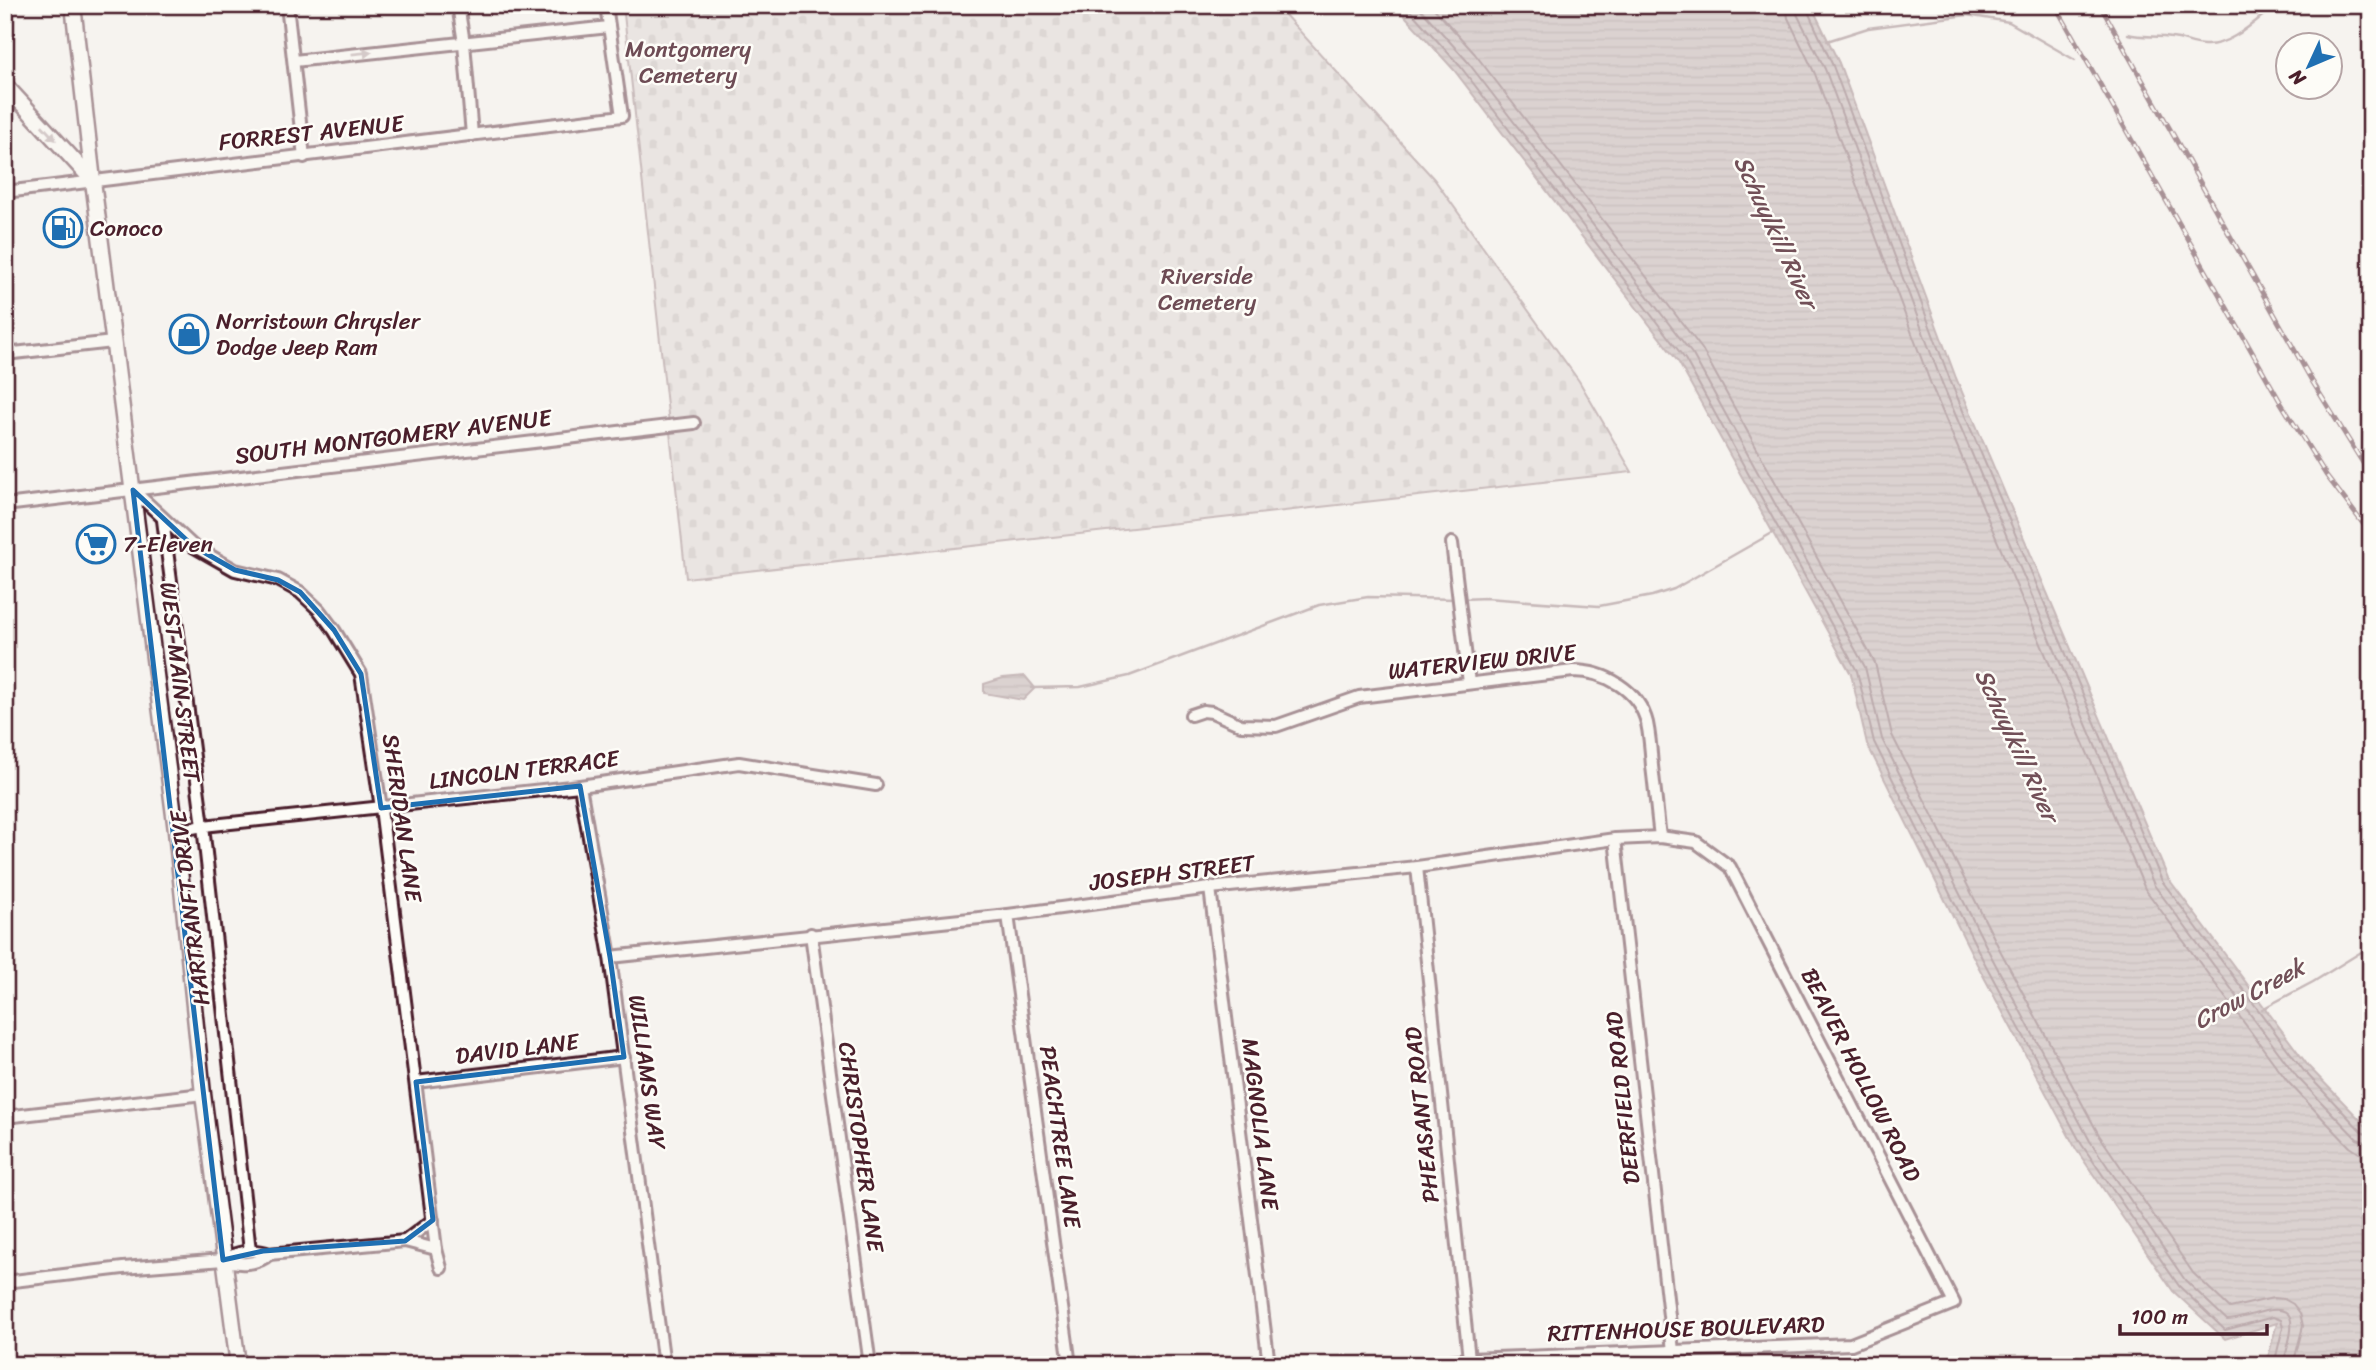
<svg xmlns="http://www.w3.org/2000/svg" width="2376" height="1370" font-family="Sriracha,sans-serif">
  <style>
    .cemetery { fill: url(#cemetery-stones); stroke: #937a7e; stroke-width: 2 }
    .water { fill: url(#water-rules); stroke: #8e7378; stroke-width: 2 }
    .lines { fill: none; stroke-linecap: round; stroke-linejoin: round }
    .shore { stroke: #77575f; stroke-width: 2 }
    .stream { stroke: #8e7378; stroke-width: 2.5 }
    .minor-casing { stroke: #4a1f2b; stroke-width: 16 }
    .major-casing { stroke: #4a1f2b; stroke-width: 19 }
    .minor { stroke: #fdfcf7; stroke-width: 10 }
    .major { stroke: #fdfcf7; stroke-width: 14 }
    .rail-casing { stroke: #4a1f2b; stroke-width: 5 }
    .rail { stroke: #fdfcf7; stroke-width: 2.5; stroke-dasharray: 8; stroke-linecap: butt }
    .oneway { fill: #ac999b }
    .marked { fill: none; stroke: #1f6fb2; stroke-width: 5; stroke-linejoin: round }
    .labels { text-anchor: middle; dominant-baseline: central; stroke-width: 5; stroke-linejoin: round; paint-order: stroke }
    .park-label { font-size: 23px; fill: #6e4c55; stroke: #fdfcf7 }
    .street-label { font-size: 23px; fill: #4a1f2b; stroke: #fdfcf7 }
    .poi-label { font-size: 23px; fill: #4a1f2b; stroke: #fdfcf7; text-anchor: start }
    .water-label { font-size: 24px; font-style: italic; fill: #725058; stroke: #fdfcf7 }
  </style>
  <defs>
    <pattern id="cemetery-stones" width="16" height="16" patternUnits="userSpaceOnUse" patternTransform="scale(1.75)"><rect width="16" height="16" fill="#dcd4d2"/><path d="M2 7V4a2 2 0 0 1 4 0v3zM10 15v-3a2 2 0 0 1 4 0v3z" fill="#beb6b4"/></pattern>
    <pattern id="water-rules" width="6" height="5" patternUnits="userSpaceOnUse" patternTransform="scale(1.75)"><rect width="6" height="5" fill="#bbabac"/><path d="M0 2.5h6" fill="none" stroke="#9a8b8c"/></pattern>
  </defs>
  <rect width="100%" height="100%" fill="#f6f3ef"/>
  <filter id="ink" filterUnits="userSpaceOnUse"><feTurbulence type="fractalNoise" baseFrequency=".0143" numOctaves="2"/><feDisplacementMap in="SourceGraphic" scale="14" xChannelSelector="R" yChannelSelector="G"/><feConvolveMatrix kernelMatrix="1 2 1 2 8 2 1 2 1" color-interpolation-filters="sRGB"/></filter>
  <g filter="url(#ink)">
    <path class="cemetery" d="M623,5H1276L1434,179L1579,381L1632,472L686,578Z"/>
    <g class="water">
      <path d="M1395,5H1811L1839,63L1956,378L2168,878L2309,1067L2371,1131V1365H2266L2277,1323L2225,1339L2173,1291L2076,1149L1977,964L1867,744L1851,674L1679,363L1454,70Z"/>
      <path d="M1025,676L1035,688L1023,700L984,693V684L1003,678Z"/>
    </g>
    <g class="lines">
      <g class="shore">
        <path d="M1405,5L1460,66L1685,359L1857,671L1874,742L1983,960L2082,1145L2179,1286L2225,1330L2273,1317L2281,1320L2283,1327L2274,1365"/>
        <path d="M1417,5L1467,61L1693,355L1865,667L1882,739L1991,956L2090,1141L2185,1280L2227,1320C2236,1320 2245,1316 2254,1314C2306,1297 2291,1332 2283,1365"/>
        <path d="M1431,5L1475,54L1702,349L1875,663L1892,735L2001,952L2099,1135L2193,1273L2230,1308L2273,1298L2284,1299L2293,1304L2300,1313L2303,1326L2293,1365"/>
        <path d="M1786,5L1788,18L1815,74L1932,387L2145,889L2288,1082L2350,1147L2359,1153L2371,1154"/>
        <path d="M1796,5L1797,14L1825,69L1942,383L2154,885L2297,1077L2357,1139L2371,1144"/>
        <path d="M1805,5L1833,66L1950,380L2162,881L2304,1071L2363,1133L2371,1135"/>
      </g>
      <g class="stream">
        <path d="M2128,34C2143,38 2157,35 2172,38C2183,39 2192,44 2204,45C2230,47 2256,20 2276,5"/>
        <path d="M1827,41L1868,28L1967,15L2009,22L2075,60"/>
        <path d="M1462,599L1486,598L1599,606L1652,596L1674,589L1774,532"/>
        <path d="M1032,688L1080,687L1129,676L1319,605L1368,597L1456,599"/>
        <path d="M2262,1009L2313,982L2371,946"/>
      </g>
      <defs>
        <g id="minor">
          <path d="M287,5L304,157"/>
          <path d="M458,5L464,43L472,135"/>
          <path d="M294,61L609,27"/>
          <path d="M5,192C211,166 416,143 622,116L606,5"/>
          <path d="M5,354L113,342"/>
          <path d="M133,490L193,546L235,570L278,580L300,592L319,610L334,630L361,674L381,808L436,1249L441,1268"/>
          <path d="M5,505L694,423"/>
          <path d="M163,520L203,826L250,1251"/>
          <path d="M1452,543L1469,683"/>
          <path d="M1191,715L1203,711L1212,712L1241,725L1276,726L1359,697L1573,671C1605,671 1639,690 1647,723C1650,737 1651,752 1652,766C1655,790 1657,813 1660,837"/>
          <path d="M580,786L610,957L664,1365"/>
          <path d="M176,831L203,826L580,786L739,763L876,785"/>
          <path d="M1615,839L1673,1351"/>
          <path d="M1417,867L1469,1359"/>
          <path d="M1210,888L1269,1365"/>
          <path d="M1008,915L1070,1365"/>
          <path d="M811,934L870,1365"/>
          <path d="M610,957L1008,915L1210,888L1417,867L1615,839L1660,837L1696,842L1730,867L1954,1303L1851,1344L1469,1359L1412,1365"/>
          <path d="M416,1082L624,1057"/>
          <path d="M5,1117L203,1094"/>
          <path d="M405,1241L433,1220"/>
          <path d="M223,1260C236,1252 255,1248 269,1254L405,1241L436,1249"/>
          <path d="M5,1282L123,1268L223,1260C238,1265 258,1265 269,1254"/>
        </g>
        <g id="major">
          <path d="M73,5L93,181L176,831L203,1094L238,1365"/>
          <path d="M5,85L93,181"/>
        </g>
      </defs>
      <use href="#minor" class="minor-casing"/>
      <use href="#major" class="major-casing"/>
      <use href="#minor" class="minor"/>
      <use href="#major" class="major"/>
      <defs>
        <g id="rail">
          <path d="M2055,5L2281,403L2326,475L2371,534"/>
          <path d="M2100,5L2312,381L2371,476"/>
        </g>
      </defs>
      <use href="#rail" class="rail-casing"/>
      <use href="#rail" class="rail"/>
    </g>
    <defs><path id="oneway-solid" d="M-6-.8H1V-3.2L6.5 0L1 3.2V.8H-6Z" transform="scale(1.75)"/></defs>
    <g class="oneway">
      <use href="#oneway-solid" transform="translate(362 53) rotate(-6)"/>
      <use href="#oneway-solid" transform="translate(49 133) rotate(47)"/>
    </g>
  </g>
  <path d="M0 0H2376V1370H0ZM133,490L193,546L235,570L278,580L300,592L334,630L361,674L381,808L580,786L610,957L624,1057L416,1082L433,1220L405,1241L263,1251L223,1260Z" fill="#f6f3ef" fill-opacity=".55" fill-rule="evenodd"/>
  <path class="marked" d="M133,490L193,546L235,570L278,580L300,592L334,630L361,674L381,808L580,786L610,957L624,1057L416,1082L433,1220L405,1241L263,1251L223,1260Z"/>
  <defs>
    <symbol id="fuel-ring" viewBox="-11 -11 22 22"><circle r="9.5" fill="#fdfcf7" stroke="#1f6fb2" stroke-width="1.5"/><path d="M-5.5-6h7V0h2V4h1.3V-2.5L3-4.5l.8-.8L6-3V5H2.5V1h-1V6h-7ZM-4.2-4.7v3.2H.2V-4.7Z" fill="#1f6fb2"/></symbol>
    <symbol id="shop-ring" viewBox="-11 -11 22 22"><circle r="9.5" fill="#fdfcf7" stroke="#1f6fb2" stroke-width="1.5"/><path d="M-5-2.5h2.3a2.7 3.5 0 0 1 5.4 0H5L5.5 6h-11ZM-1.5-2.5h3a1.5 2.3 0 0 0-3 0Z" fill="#1f6fb2"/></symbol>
    <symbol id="supermarket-ring" viewBox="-11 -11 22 22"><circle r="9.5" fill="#fdfcf7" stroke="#1f6fb2" stroke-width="1.5"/><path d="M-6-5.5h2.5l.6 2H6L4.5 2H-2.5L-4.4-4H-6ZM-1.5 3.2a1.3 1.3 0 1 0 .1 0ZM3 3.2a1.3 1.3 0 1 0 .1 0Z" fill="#1f6fb2"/></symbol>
  </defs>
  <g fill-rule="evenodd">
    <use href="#fuel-ring" x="41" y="206" width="44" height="44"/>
    <use href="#shop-ring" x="167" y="312" width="44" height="44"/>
    <use href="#supermarket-ring" x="74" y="522" width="44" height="44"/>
  </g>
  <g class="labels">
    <g class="park-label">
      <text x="688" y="49">Montgomery<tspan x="688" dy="26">Cemetery</tspan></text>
      <text x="1207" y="276">Riverside<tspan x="1207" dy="26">Cemetery</tspan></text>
    </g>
    <g class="street-label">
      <text transform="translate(311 133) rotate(-6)">FORREST AVENUE</text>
      <text transform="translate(393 437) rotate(-7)">SOUTH MONTGOMERY AVENUE</text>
      <text transform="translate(1482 662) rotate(-6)">WATERVIEW DRIVE</text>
      <text transform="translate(180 682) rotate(83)">WEST MAIN STREET</text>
      <text transform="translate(524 770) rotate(-7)">LINCOLN TERRACE</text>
      <text transform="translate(402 818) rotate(82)">SHERIDAN LANE</text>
      <text transform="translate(1172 873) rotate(-7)">JOSEPH STREET</text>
      <text transform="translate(190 908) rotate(-97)">HARTRANFT DRIVE</text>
      <text transform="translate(517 1049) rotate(-7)">DAVID LANE</text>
      <text transform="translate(647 1072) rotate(82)">WILLIAMS WAY</text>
      <text transform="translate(1861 1075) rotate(63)">BEAVER HOLLOW ROAD</text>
      <text transform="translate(1623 1098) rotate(-96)">DEERFIELD ROAD</text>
      <text transform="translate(1422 1115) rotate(-96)">PHEASANT ROAD</text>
      <text transform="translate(1260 1124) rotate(83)">MAGNOLIA LANE</text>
      <text transform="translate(1060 1137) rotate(82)">PEACHTREE LANE</text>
      <text transform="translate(861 1147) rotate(82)">CHRISTOPHER LANE</text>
      <text transform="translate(1686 1329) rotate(-2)">RITTENHOUSE BOULEVARD</text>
    </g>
    <g class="poi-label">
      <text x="90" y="228">Conoco</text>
      <text x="216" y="321">Norristown Chrysler<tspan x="216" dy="26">Dodge Jeep Ram</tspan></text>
      <text x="123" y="544">7-Eleven</text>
    </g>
    <g class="water-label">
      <text transform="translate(1776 232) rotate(65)">Schuylkill River</text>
      <text transform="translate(2017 745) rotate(65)">Schuylkill River</text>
      <text transform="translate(2249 994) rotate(-28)">Crow Creek</text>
    </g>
  </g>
  <rect width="2376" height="1370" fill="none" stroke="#fdfcf7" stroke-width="28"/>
  <rect x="14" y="14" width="2348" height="1342" fill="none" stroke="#4a1f2b" stroke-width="2.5" filter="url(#ink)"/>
  <g transform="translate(2309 66) rotate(226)"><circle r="33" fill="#fdfcf7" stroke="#b5a4a5" stroke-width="2"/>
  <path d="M0-5L12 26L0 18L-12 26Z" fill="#1f6fb2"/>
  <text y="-10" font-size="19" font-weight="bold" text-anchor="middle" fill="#4a1f2b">N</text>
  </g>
  <path d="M2120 1324v10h147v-10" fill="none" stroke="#4a1f2b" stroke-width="3.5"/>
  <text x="2131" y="1324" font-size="21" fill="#4a1f2b" stroke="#fdfcf7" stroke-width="5" paint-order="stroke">100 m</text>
</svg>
